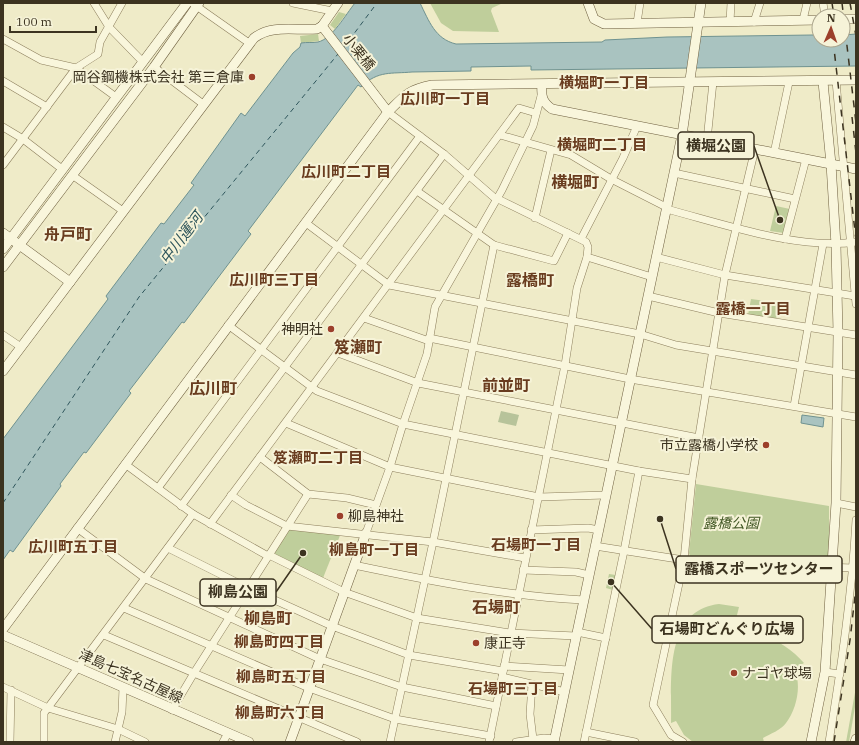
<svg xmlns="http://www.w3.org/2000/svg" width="859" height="745" font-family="'IBM Plex Serif','Noto Sans JP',serif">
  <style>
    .green { fill: #bfce9b }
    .cemetery { fill: #b7c39a }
    .water { fill: #a9c3c0; stroke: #6f9290 }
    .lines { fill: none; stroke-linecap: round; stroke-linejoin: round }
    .ferry { stroke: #2f565c; stroke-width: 1; stroke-dasharray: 5 4; stroke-linecap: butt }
    .street-casing { stroke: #8c7e5c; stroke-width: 8 }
    .secondary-casing { stroke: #6e5f3f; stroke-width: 10 }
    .street { stroke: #f9f6dc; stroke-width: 7 }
    .secondary { stroke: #f9f6dc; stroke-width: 9 }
    .rail { stroke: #3c3320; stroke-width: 1.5; stroke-dasharray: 7 7; stroke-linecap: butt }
    .poi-dot { fill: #9c3f2b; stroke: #f6f3d8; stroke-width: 1.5 }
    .labels { text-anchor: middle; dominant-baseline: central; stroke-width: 4; stroke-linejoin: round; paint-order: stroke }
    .street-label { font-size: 14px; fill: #3c3320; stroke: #f6f3d8 }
    .poi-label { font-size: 14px; fill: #3c3320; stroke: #f6f3d8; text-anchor: end }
    .park-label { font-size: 14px; font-style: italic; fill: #435926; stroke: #f6f3d8 }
    .neighbourhood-label { font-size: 15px; font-weight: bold; fill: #693c1f; stroke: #f6f3d8 }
    .water-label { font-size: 15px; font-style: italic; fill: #2f565c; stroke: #f6f3d8 }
    .quarter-label { font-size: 16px; font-weight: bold; fill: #693c1f; stroke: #f6f3d8 }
    .leader { fill: none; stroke: #3c3320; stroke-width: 1.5 }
    .callout-dot { fill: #3c3320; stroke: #f6f3d8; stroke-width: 1.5 }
    .callout { fill: #f6f3d8; stroke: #3c3320; stroke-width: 1.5 }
    .callout-label { font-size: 15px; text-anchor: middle; font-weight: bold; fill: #3c3320 }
  </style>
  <rect width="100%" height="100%" fill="#efebc8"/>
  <g class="green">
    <path d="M430,3H503L492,8L491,11L499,32L453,31L441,23Z"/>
    <path d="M339,12L346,14L335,29L330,25Z"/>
    <path d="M318,34L319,41L301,43L300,36Z"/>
    <path d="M776,206L790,209L784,233L770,231Z"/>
    <path d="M751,299L779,303L776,320L748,315Z"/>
    <path d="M696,484L829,506V558L825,561L814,562L783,559L690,556L689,553Z"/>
    <path d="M288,528L341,533L323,578L275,555L274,552Z"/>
    <path d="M609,574L616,575L613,590L606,588Z"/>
    <path d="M719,604L739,607L735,623C759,631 787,643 804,663L794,669C802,684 797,709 786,723C781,730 770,734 763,738L764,742H693L684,735L676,721L671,723C672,683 663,610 719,604Z"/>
    <path d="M856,687V701L849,742H846Z"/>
  </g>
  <path class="cemetery" d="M501,411L519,415L516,426L498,422Z"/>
  <g class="water">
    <path d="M355,3H420C429,21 435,39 456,44L602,42L605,40L667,37L812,35H819V40H843V35L856,34V66L531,70V66L471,67V71L412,72C392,74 378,70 361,87L358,85L248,231L251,234L184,323L182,322L129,391L131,393L86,453L84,452L60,484L61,486L13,552L10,550L3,560V439L108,299L106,296L161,223L164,224L194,185L191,183L241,113L245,116L293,53L300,47L301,43C307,42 313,43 318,42C332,39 346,14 355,3Z"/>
    <path d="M802,415L824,418L823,427L801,423Z"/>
  </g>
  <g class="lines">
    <g class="ferry">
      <path d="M344,47L377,3"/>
      <path d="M3,503L139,297L338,54"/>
    </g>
    <defs>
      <g id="street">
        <path d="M94,3L109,27L143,62"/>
        <path d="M192,3L249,43"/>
        <path d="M293,3L332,11"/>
        <path d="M823,3L825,16"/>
        <path d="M803,20L807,3"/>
        <path d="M730,22L731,3"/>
        <path d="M754,22L760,3"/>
        <path d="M637,23L640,3"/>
        <path d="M3,39L41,60L76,68L116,97"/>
        <path d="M154,67L203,104"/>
        <path d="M3,81L47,107"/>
        <path d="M836,81L856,304"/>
        <path d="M388,112L444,154L497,200"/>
        <path d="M3,127L23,139L62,169"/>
        <path d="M500,135L571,155L611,179L666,207"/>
        <path d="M707,140L713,82"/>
        <path d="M774,153L789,82"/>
        <path d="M3,165L76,68L98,54L100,42L122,3"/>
        <path d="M674,173L795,199"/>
        <path d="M72,175L123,211"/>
        <path d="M417,191L494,245L554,261L568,233"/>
        <path d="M498,199L586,242L588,247L587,257L652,277"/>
        <path d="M666,209C724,224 797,250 856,242"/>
        <path d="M535,218L551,150"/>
        <path d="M306,223L389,285L640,334L676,345L856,375"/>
        <path d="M581,239L623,158L637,126"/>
        <path d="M785,239L806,159"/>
        <path d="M656,257L725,275L855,296"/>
        <path d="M648,296L719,313L856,335"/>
        <path d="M364,318L429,341"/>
        <path d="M228,325L317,391L403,424L639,471L692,479"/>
        <path d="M3,335L21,347"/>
        <path d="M429,338L630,379L856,417"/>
        <path d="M338,353L418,383L699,438"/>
        <path d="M794,406L823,244"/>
        <path d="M286,423L390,467L539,497L606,495"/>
        <path d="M260,457L308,494L347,498L376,505"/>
        <path d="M125,464L193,514L268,556"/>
        <path d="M158,488L420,136"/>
        <path d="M231,495L246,505L287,526L433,542L525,558"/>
        <path d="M836,503L856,507"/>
        <path d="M181,506L444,154"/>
        <path d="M210,524L519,108L536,113"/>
        <path d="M77,528L146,579L320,659L402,687L496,706"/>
        <path d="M531,530L588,528L599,530"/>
        <path d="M366,533L390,467L403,424L427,354L435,307L502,190L533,126L541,96"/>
        <path d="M595,546L684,560L779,562L825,567L853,568"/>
        <path d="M168,548L248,588L332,626L409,655L503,671"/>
        <path d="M269,555L344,592L417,618L510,633L576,636"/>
        <path d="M354,565C430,581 506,596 584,600"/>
        <path d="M523,570L576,572L589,575"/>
        <path d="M124,608L309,688L395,719L491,736"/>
        <path d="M577,632L606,638"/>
        <path d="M104,635L357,742"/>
        <path d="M504,666L569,670"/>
        <path d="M825,672L840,674"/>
        <path d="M502,677L565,692"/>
        <path d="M532,684L530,714L533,739"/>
        <path d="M3,687L48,708L118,729L145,742"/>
        <path d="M172,710L194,673L308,494"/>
        <path d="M586,732L635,742"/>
        <path d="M10,742L11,690"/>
        <path d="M44,742V713L193,514"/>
        <path d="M115,742L122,712L123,688"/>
        <path d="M223,742L228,733"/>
        <path d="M390,742L433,542L494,245"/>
        <path d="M489,742L565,365L577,288L587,257"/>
        <path d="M516,742L544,738L555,739"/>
        <path d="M584,742L624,551L639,471"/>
        <path d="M683,742L671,735L653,705L684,560L692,479L725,275L755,149"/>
        <path d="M829,742C841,668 852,594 856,520"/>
      </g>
      <g id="secondary">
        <path d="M588,3L594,19L604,24L819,20"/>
        <path d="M843,19H856"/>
        <path d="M322,26L388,112"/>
        <path d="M542,85C541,96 542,102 552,109L856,169"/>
        <path d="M3,233L70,282"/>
        <path d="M3,249L187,3"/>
        <path d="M3,267L154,67L199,3"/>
        <path d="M3,371L254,38C272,24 296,31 317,29L322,26L338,3"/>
        <path d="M3,629L388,112C405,95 408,90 432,85L856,80"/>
        <path d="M3,635L249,742"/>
        <path d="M290,742L366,533"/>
        <path d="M554,742L682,135L701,3"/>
        <path d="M811,742L825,672L836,503L838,333L836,245L831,164L823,82"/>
        <path d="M855,742L856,739"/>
      </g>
    </defs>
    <use href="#street" class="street-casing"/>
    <use href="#secondary" class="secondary-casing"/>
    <use href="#street" class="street"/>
    <use href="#secondary" class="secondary"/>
    <g class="rail">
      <path d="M832,3L834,16"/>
      <path d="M842,3L856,123"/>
      <path d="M850,3L856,36"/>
      <path d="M833,40L856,240"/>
      <path d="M852,117L856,153"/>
      <path d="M834,742L850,640L856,587"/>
    </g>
  </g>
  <g class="poi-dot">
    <circle cx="252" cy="77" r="4"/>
    <circle cx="331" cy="329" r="4"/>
    <circle cx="766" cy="445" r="4"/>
    <circle cx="340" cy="516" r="4"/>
    <circle cx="476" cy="643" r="4"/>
    <circle cx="734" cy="673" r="4"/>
  </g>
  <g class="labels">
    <g class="street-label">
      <text transform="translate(359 52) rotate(51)">小栗橋</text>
      <text transform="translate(131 676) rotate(24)">津島七宝名古屋線</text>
    </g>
    <g class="poi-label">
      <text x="244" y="77">岡谷鋼機株式会社 第三倉庫</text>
      <text x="323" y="329">神明社</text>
      <text x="758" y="445">市立露橋小学校</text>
      <text x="348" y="516" text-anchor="start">柳島神社</text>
      <text x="484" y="643" text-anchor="start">康正寺</text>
      <text x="742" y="673" text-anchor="start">ナゴヤ球場</text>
    </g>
    <g class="park-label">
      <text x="731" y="523">露橋公園</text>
    </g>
    <g class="neighbourhood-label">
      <text x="604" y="82">横堀町一丁目</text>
      <text x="445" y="98">広川町一丁目</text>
      <text x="602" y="144">横堀町二丁目</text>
      <text x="346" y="171">広川町二丁目</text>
      <text x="274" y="279">広川町三丁目</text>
      <text x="753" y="308">露橋一丁目</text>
      <text x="318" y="457">笈瀬町二丁目</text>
      <text x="536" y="544">石場町一丁目</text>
      <text x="73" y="546">広川町五丁目</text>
      <text x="374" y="549">柳島町一丁目</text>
      <text x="279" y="641">柳島町四丁目</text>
      <text x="281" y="676">柳島町五丁目</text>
      <text x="513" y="688">石場町三丁目</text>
      <text x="280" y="712">柳島町六丁目</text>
    </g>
    <g class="water-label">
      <text transform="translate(181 238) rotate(-53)">中川運河</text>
    </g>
    <g class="quarter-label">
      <text x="575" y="182">横堀町</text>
      <text x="68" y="234">舟戸町</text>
      <text x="530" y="280">露橋町</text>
      <text x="358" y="347">笈瀬町</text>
      <text x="506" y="385">前並町</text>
      <text x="213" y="388">広川町</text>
      <text x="496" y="607">石場町</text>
      <text x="268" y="618">柳島町</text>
    </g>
  </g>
  <path class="leader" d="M780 220L754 146M660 519L676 569M303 553L276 592M611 582L652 629"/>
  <g class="callout-dot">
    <circle cx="780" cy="220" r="4"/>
    <circle cx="660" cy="519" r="4"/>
    <circle cx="303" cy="553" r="4"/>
    <circle cx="611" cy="582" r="4"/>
  </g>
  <g class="callout">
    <rect x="678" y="132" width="76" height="27" rx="4"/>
    <rect x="676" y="556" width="166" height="27" rx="4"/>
    <rect x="200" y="579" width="76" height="27" rx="4"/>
    <rect x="652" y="616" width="151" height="27" rx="4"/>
  </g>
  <g class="callout-label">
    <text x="716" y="151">横堀公園</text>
    <text x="759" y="574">露橋スポーツセンター</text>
    <text x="238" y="597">柳島公園</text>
    <text x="727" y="634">石場町どんぐり広場</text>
  </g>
  <rect width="859" height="745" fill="none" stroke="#3c3320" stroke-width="8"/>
  <g transform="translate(831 28) rotate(2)"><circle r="19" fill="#f6f3d8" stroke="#aca68e"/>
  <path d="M0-3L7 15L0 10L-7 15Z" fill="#9c3f2b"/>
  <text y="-6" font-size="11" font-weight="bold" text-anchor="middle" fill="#3c3320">N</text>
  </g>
  <path d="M10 26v6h86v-6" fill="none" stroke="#3c3320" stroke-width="2"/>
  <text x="16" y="26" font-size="12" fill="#3c3320" stroke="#f6f3d8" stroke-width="3" paint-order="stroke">100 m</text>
</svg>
